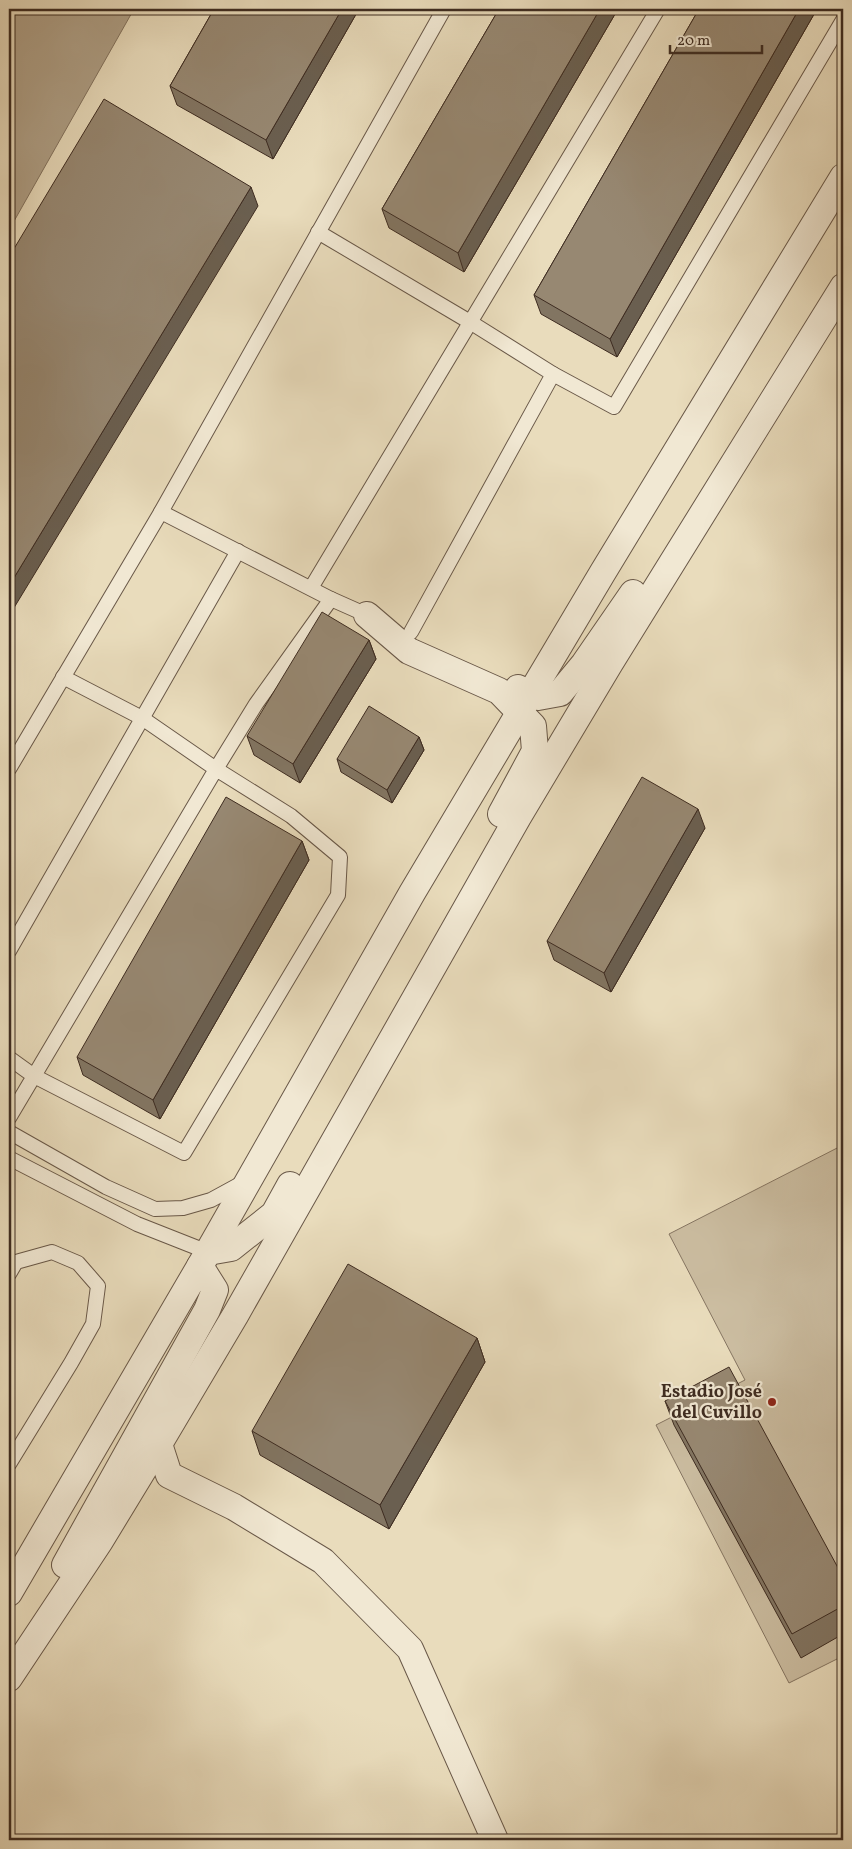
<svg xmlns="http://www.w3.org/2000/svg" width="852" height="1849" font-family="Vollkorn,serif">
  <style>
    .green { fill: #ccbea2; stroke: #857562 }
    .water { fill: #afa087; stroke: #82725e }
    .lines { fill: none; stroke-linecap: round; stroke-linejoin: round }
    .service-casing { stroke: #695848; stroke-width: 16 }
    .minor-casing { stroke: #695848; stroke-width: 28 }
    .service { stroke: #f1e8d3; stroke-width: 14 }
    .minor { stroke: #f1e8d3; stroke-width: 26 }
    .wall { fill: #827562; stroke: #3e2c21 }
    .shaded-wall { fill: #6a5f50; stroke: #3e2c21 }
    .building { fill: #978872; stroke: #3e2c21 }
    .poi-dot { fill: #8f2418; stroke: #f1e8d3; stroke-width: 2 }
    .labels { text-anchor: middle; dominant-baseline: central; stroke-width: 4.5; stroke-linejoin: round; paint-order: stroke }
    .poi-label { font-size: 18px; font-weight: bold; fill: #3e2c21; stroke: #f1e8d3; text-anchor: end }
  </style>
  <rect width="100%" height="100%" fill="#e9dcbc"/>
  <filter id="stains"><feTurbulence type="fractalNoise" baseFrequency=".004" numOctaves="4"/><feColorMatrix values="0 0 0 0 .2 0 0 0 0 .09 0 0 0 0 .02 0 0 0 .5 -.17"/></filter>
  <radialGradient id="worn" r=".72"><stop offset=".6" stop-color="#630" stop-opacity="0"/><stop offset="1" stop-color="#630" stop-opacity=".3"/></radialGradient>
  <path class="green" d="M843,1145V1656L789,1683L656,1425L745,1380L669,1234Z"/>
  <path class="water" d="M9,9H134L9,230Z"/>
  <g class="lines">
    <defs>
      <g id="service">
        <path d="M318,232L470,322L553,374L411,632"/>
        <path d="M553,374L614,407L843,20"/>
        <path d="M161,512L444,9"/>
        <path d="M311,588L658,9"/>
        <path d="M63,677L142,718L216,769L34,1076L184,1153L338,895L340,857L291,816L216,769L256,704L331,599"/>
        <path d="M9,769L161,512L331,599L367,615"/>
        <path d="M9,951L238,551"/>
        <path d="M9,1058L34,1076L9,1118"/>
        <path d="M9,1132L106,1187L155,1209L183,1208L211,1200L244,1182"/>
        <path d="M9,1158L137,1224L208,1252"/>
        <path d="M9,1274L16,1262L52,1252L78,1263L98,1286L93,1324L71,1363L9,1464"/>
      </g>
      <g id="minor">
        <path d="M367,615L409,651L499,691L533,726L535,751L501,814"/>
        <path d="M518,688L538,697L560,693L584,664L633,593"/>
        <path d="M208,1252L231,1248L274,1214L290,1185"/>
        <path d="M159,1444L169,1475L234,1507L323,1561L410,1649L495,1840"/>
        <path d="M65,1565L207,1310L215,1290L200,1266"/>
        <path d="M9,1593L200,1266L412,893L603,572L843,177"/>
        <path d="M9,1678L100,1541L159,1444L236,1314L518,817L610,663L843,287"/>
      </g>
    </defs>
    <use href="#service" class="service-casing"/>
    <use href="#minor" class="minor-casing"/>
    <use href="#service" class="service"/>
    <use href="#minor" class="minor"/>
  </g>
  <g class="wall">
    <path d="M214,9H359L273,159L177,105L170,86Z"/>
    <path d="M499,9H618L464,272L389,228L382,209Z"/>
    <path d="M699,9H817L617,357L541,314L534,295Z"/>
    <path d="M369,640L376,659L300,783L254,755L247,736Z"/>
    <path d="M419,737L424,750L392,803L341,772L337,759Z"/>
    <path d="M705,828L611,992L554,960L547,941Z"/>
    <path d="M302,841L309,860L160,1119L83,1075L77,1057Z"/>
    <path d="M477,1338L485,1362L389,1529L260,1455L252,1431Z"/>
    <path d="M665,1401L843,1577V1634L801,1658L674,1425Z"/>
  </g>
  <g class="shaded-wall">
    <path d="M342,9H359L273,159L266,140Z"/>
    <path d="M600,9H618L464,272L458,253Z"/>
    <path d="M799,9H817L617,357L610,339Z"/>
    <path d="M251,187L258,206L9,616V586Z"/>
    <path d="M369,640L376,659L300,783L293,764Z"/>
    <path d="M419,737L424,750L392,803L387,790Z"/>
    <path d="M698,809L705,828L611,992L604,973Z"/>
    <path d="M302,841L309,860L160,1119L153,1100Z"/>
    <path d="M477,1338L485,1362L389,1529L380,1505Z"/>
  </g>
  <g class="building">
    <path d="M214,9H342L266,140L170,86Z"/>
    <path d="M499,9H600L458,253L382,209Z"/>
    <path d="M699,9H799L610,339L534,295Z"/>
    <path d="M104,99L251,187L9,586V257Z"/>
    <path d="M322,612L369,640L293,764L247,736Z"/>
    <path d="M369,706L419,737L387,790L337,759Z"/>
    <path d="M642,777L698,809L604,973L547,941Z"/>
    <path d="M226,797L302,841L153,1100L77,1057Z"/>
    <path d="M348,1264L477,1338L380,1505L252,1431Z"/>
    <path d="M729,1367L843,1577V1606L792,1634L665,1401Z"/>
  </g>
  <circle class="poi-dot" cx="772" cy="1402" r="5"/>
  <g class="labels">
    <g class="poi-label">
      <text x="762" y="1392">Estadio José<tspan x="762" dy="21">del Cuvillo</tspan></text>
    </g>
  </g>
  <rect width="852" height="1849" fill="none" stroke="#e9dcbc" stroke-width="30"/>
  <rect x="10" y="10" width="832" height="1829" fill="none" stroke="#3e2c21" stroke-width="2.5"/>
  <rect x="15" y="15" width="822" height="1819" fill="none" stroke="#3e2c21"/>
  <path d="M670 45v8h92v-8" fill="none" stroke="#3e2c21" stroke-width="2.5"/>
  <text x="677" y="45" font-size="15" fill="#3e2c21" stroke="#f1e8d3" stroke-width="4" paint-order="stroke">20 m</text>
  <rect width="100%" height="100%" filter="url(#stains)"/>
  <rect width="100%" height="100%" fill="url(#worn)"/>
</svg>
